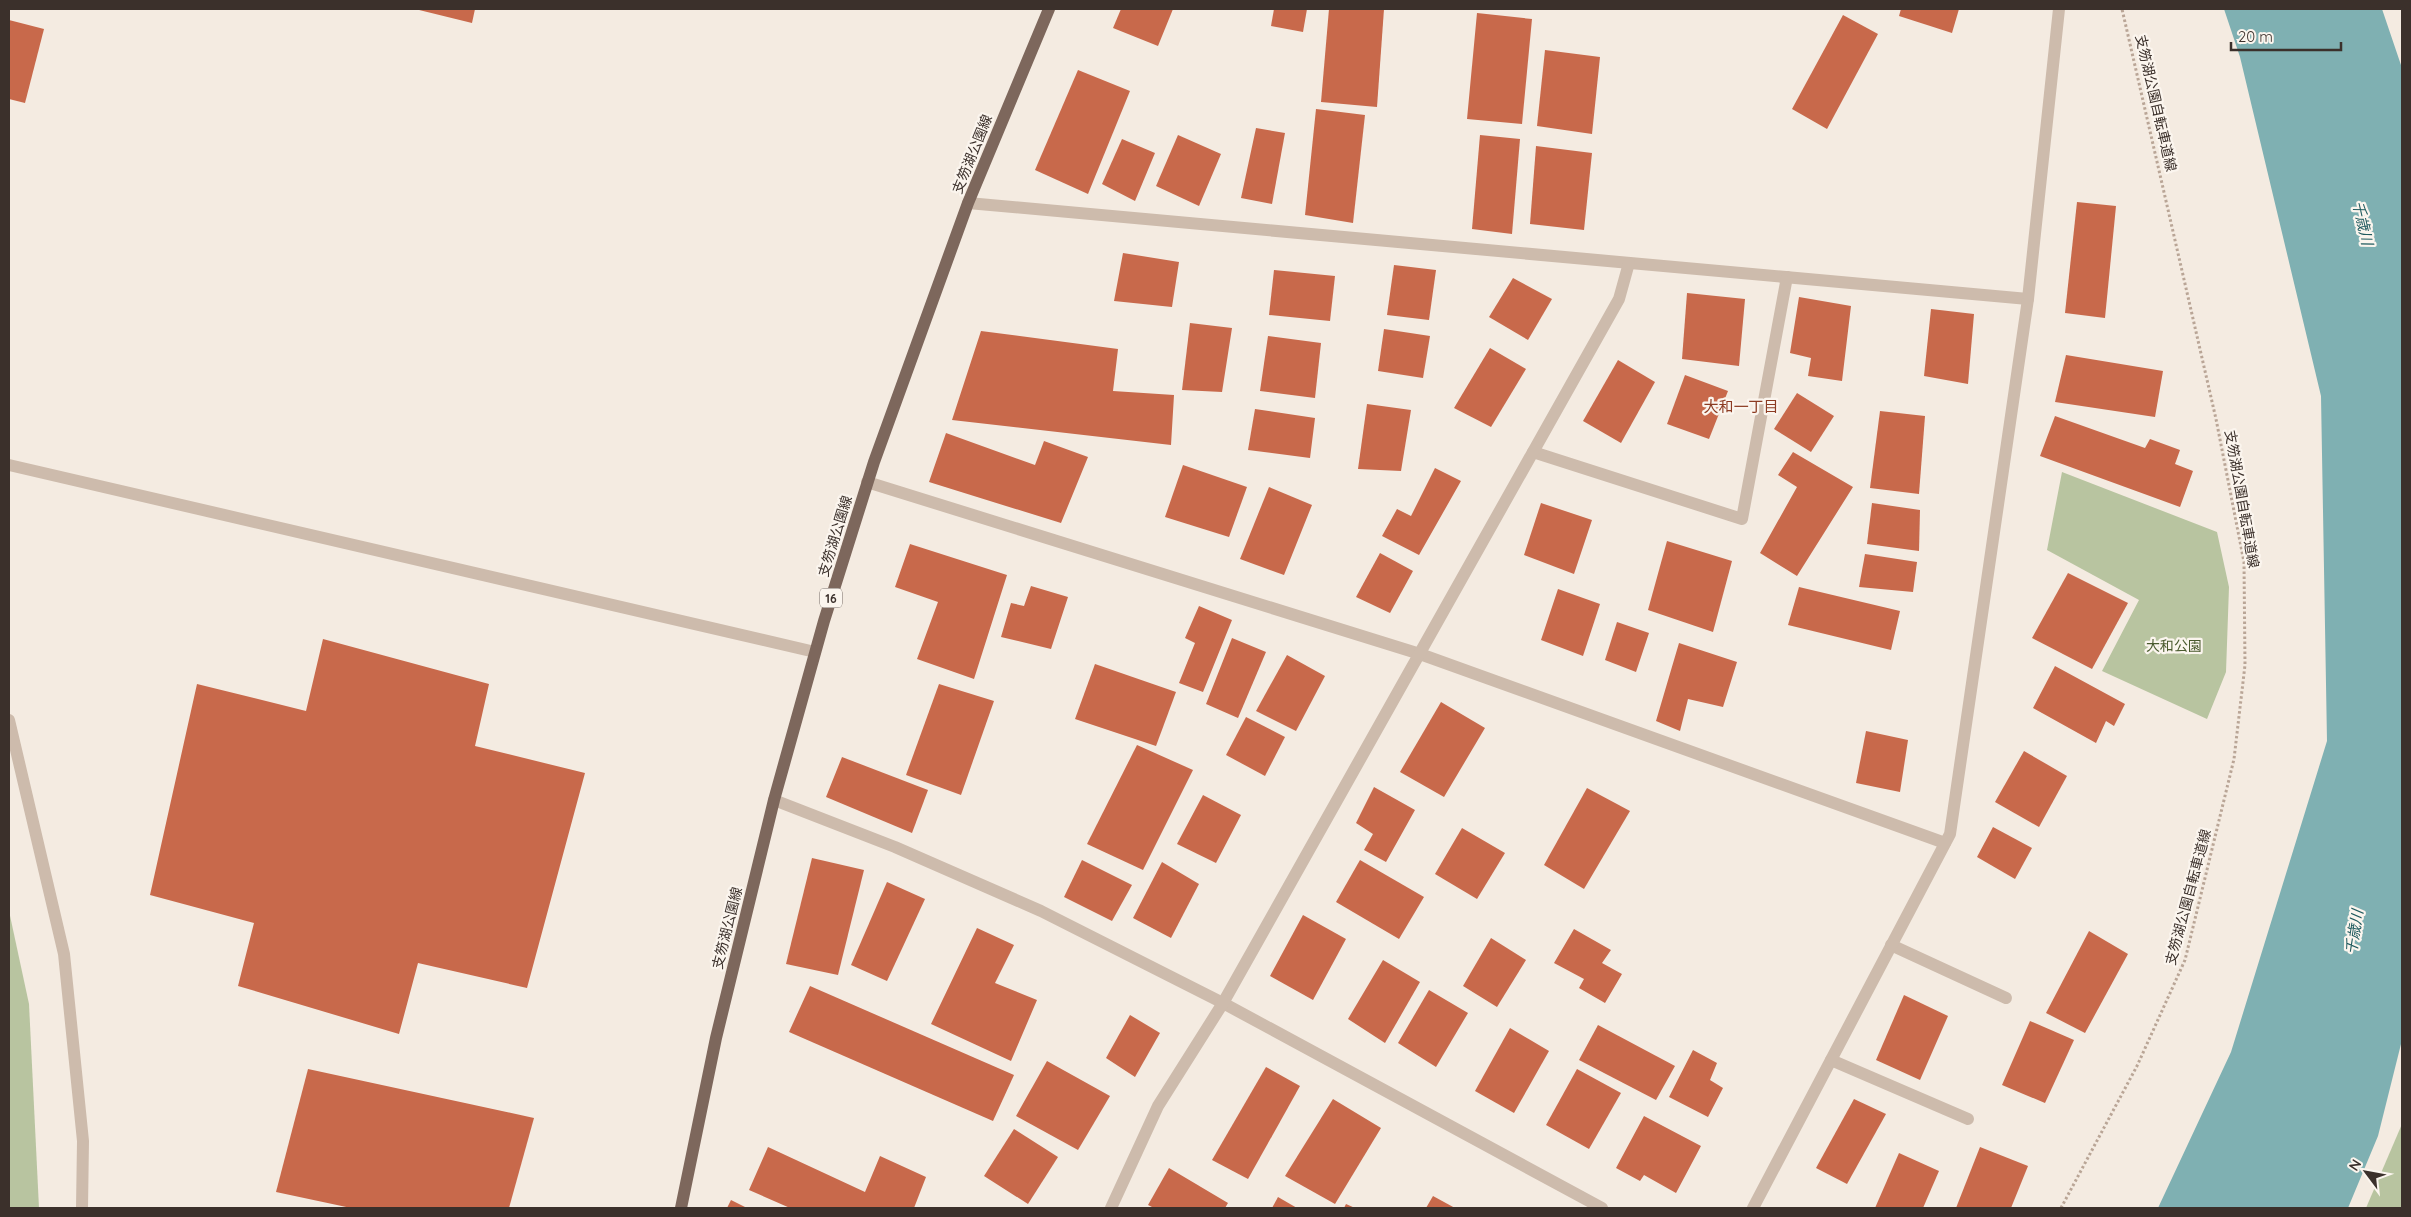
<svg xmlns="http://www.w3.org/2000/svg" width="2411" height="1217" font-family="Quicksand,'Noto Sans JP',sans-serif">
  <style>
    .green { fill: #b8c4a0 }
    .water { fill: #7fb0b2 }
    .building { fill: #c8694b }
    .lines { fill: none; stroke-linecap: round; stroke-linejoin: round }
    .path { stroke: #b9a596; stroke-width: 3; stroke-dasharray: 2.5 2.5; stroke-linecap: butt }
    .service { stroke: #cdbbac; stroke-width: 12 }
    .minor { stroke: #cdbbac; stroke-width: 12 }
    .tertiary { stroke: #cdbbac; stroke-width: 12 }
    .primary { stroke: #7d675c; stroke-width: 12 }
    .labels { text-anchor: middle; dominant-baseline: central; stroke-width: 4.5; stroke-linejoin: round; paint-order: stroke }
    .shield { fill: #fbf5ee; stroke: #756b66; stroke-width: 1 }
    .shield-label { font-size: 12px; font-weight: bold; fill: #3b302b }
    .street-label { font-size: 14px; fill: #3b302b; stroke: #fbf5ee }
    .park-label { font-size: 14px; fill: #4a5a2e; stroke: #fbf5ee }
    .water-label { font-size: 15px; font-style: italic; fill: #1f5a5e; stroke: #fbf5ee }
    .neighbourhood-label { font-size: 15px; fill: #8c3b22; stroke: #fbf5ee }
  </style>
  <rect width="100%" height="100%" fill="#f4ebe1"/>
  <g class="green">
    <path d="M2062,472L2217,532L2229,587L2226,672L2207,719L2102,671L2139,600L2047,550Z"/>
    <path d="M9,911L29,1004L39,1208H9Z"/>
    <path d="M2402,1124V1208H2366Z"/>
  </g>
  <path class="water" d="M2224,9H2382L2402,68V1040L2378,1136L2348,1208H2158L2231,1052L2327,741L2321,396L2240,57Z"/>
  <g class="building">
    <path d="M415,9H475L472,23Z"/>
    <path d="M1121,9H1173L1158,46L1113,28Z"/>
    <path d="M1274,9H1307L1303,32L1271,26Z"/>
    <path d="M1329,9H1384L1377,107L1321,102Z"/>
    <path d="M1901,9H1959L1952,33L1899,16Z"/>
    <path d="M1477,13L1532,19L1522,124L1467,119Z"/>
    <path d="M1843,15L1878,34L1827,129L1792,109Z"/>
    <path d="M9,20L44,29L25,103L9,99Z"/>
    <path d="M1545,50L1600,57L1592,134L1537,126Z"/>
    <path d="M1078,70L1130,91L1088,194L1035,170Z"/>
    <path d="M1316,109L1365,115L1353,223L1305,215Z"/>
    <path d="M1256,128L1285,133L1272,204L1241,198Z"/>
    <path d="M1178,135L1221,154L1199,206L1156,186Z"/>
    <path d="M1480,135L1520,139L1512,234L1472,229Z"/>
    <path d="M1122,139L1155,153L1135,201L1102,184Z"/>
    <path d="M1536,146L1592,153L1584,230L1530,224Z"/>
    <path d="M2077,202L2116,206L2105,318L2065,313Z"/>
    <path d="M1123,253L1179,262L1172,307L1114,301Z"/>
    <path d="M1394,265L1436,270L1429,320L1387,315Z"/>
    <path d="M1274,270L1335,276L1330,321L1269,315Z"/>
    <path d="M1513,278L1552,299L1528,340L1489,317Z"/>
    <path d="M1687,293L1745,299L1739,366L1682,359Z"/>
    <path d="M1799,297L1851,306L1842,381L1808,376L1811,358L1790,353Z"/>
    <path d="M1931,309L1974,314L1968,384L1924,376Z"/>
    <path d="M1190,323L1232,328L1222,392L1182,390Z"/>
    <path d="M1384,329L1430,336L1423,378L1378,371Z"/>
    <path d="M981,331L1118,349L1113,391L1174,395L1171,445L952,420Z"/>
    <path d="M1268,336L1321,343L1315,398L1260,391Z"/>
    <path d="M1490,348L1526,369L1491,427L1454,408Z"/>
    <path d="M2066,355L2163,371L2155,417L2055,402Z"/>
    <path d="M1618,360L1655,382L1621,443L1583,421Z"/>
    <path d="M1685,375L1728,391L1709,439L1667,424Z"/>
    <path d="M1797,393L1834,416L1811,452L1774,429Z"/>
    <path d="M1367,404L1411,410L1401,471L1358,469Z"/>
    <path d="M1255,409L1315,418L1310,458L1248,450Z"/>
    <path d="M1880,411L1925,416L1919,494L1870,488Z"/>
    <path d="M2055,416L2145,448L2150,439L2180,450L2175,464L2193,471L2180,507L2040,456Z"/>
    <path d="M946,433L1035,465L1044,441L1088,457L1061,523L929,482Z"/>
    <path d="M1793,452L1853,487L1797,576L1760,553L1797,487L1778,475Z"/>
    <path d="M1183,465L1247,487L1229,537L1165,517Z"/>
    <path d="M1435,468L1461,481L1419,555L1382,536L1397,509L1411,516Z"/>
    <path d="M1269,487L1312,505L1284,575L1240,559Z"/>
    <path d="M1541,503L1592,520L1574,574L1524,555Z"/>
    <path d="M1872,503L1920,510L1919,551L1867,544Z"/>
    <path d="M1667,541L1732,561L1713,632L1648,610Z"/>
    <path d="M910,544L1007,575L974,679L917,659L938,602L895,587Z"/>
    <path d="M1380,553L1413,571L1390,613L1356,597Z"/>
    <path d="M1865,554L1917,562L1913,592L1859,587Z"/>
    <path d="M2068,573L2128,603L2092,669L2032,638Z"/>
    <path d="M1031,586L1068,597L1051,649L1001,637L1011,603L1024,606Z"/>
    <path d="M1799,587L1900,611L1891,650L1788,625Z"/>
    <path d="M1558,589L1600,604L1583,656L1541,640Z"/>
    <path d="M1199,606L1232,620L1203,692L1179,683L1195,643L1185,638Z"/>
    <path d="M1617,622L1649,633L1636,672L1605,660Z"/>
    <path d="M1232,638L1266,652L1238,718L1206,704Z"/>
    <path d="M323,639L489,684L475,746L585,773L527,988L418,963L399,1034L238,986L254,923L150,895L197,684L306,711Z"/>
    <path d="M1679,643L1737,662L1723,707L1688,699L1680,731L1656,721Z"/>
    <path d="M1287,655L1325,676L1296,731L1256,711Z"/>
    <path d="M1095,664L1176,692L1156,746L1075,719Z"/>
    <path d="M2055,666L2125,704L2114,726L2106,721L2096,743L2033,708Z"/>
    <path d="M939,684L994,701L961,795L906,775Z"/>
    <path d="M1441,702L1485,728L1444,797L1400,772Z"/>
    <path d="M1246,717L1285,737L1265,776L1226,755Z"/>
    <path d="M1866,731L1908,740L1900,792L1856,783Z"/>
    <path d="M1137,745L1193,770L1143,870L1087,844Z"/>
    <path d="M2024,751L2067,776L2039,827L1995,802Z"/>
    <path d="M842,757L928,790L912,833L826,797Z"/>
    <path d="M1374,787L1415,810L1386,862L1364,850L1373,834L1356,823Z"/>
    <path d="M1587,788L1630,811L1584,889L1544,865Z"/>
    <path d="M1203,795L1241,815L1216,863L1177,844Z"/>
    <path d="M1993,827L2032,848L2015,879L1977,857Z"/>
    <path d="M1462,828L1505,853L1477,899L1435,874Z"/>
    <path d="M812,858L864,870L838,975L786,964Z"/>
    <path d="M1082,860L1132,885L1112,921L1064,897Z"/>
    <path d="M1360,860L1424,897L1399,939L1336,902Z"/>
    <path d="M1162,862L1199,884L1171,938L1133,918Z"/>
    <path d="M887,882L925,899L887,981L851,965Z"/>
    <path d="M1303,915L1346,939L1313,1000L1270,976Z"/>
    <path d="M977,928L1014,945L995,983L1037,1000L1011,1061L931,1024Z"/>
    <path d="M1574,929L1611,950L1602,963L1622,974L1605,1003L1579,988L1584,979L1554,963Z"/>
    <path d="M2089,931L2128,954L2085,1033L2046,1013Z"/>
    <path d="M1491,938L1526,960L1497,1007L1463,986Z"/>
    <path d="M1383,960L1420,982L1385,1043L1348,1019Z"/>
    <path d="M810,986L1014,1075L993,1121L789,1032Z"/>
    <path d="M1429,990L1468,1013L1436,1067L1398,1043Z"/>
    <path d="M1904,995L1948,1016L1920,1080L1876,1060Z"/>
    <path d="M1130,1015L1160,1033L1135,1077L1106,1058Z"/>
    <path d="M2030,1021L2074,1040L2045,1103L2002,1085Z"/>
    <path d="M1598,1025L1675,1066L1656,1100L1579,1060Z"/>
    <path d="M1510,1028L1549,1051L1514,1113L1475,1091Z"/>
    <path d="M1693,1050L1717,1063L1710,1080L1723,1088L1708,1117L1669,1097Z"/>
    <path d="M1047,1061L1110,1096L1078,1150L1016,1116Z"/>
    <path d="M1266,1067L1300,1086L1248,1179L1212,1160Z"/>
    <path d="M308,1069L534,1118L509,1208H351L276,1192Z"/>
    <path d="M1577,1069L1621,1093L1589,1149L1546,1125Z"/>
    <path d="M1333,1099L1381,1128L1335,1204L1285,1176Z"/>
    <path d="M1854,1099L1886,1114L1847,1184L1816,1168Z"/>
    <path d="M1644,1116L1701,1146L1676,1193L1644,1175L1640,1181L1616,1168Z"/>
    <path d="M1014,1129L1058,1157L1028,1204L984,1176Z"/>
    <path d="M768,1147L865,1192L880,1156L926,1177L914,1208H790L749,1190Z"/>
    <path d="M1980,1147L2028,1166L2011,1208H1956Z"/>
    <path d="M1899,1153L1939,1171L1923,1208H1875Z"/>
    <path d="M1169,1168L1228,1203L1225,1208H1154L1148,1205Z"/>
    <path d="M1433,1196L1455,1208H1426Z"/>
    <path d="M1278,1197L1297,1208H1272Z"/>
    <path d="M731,1200L747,1208H727Z"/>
    <path d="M1346,1204L1355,1208H1344Z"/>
  </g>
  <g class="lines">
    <path class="path" d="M2061,1208L2137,1066L2185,960L2234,759L2245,665L2244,562L2216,419L2122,9"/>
    <g class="service">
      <path d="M1891,945L2006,998"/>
      <path d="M1831,1060L1968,1119"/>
    </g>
    <g class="minor">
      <path d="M968,203L2028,299"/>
      <path d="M1533,452L1742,519L1787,277"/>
      <path d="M9,465L815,652"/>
      <path d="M867,482L1420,654L1945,843"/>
      <path d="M9,720L64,954L83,1141L82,1208"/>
      <path d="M774,800L895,847L1041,911L1223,1003L1602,1208"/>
      <path d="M1111,1208L1158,1106L1223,1003L1619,299L1629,263"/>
    </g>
    <path class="tertiary" d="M1753,1208L1950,834L2028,299L2059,9"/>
    <path class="primary" d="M681,1208L716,1038L774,800L824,621L874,462L968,203L1049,9"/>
  </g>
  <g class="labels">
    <rect class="shield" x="820" y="588.5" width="22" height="19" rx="4"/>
    <g class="shield-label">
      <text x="831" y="598">16</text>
    </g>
    <g class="street-label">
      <text transform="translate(2156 103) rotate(77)">支笏湖公園自転車道線</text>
      <text transform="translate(972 154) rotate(-68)">支笏湖公園線</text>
      <text transform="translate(2242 499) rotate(80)">支笏湖公園自転車道線</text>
      <text transform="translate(835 536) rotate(-73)">支笏湖公園線</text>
      <text transform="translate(2188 897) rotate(-75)">支笏湖公園自転車道線</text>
      <text transform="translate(727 928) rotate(-76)">支笏湖公園線</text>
    </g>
    <g class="park-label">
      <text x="2174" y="646">大和公園</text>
    </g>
    <g class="water-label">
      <text transform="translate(2363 223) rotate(77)">千歳川</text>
      <text transform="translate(2354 932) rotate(-81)">千歳川</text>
    </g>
    <g class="neighbourhood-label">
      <text x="1741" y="406">大和一丁目</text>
    </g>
  </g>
  <rect width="2411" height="1217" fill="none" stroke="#3b302b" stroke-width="20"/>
  <g transform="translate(2366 1172) rotate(302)" stroke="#fbf5ee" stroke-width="4" paint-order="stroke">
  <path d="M0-4L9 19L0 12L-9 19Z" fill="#3b302b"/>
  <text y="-8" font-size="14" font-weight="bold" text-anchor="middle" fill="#3b302b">N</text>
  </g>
  <path d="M2231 42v8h110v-8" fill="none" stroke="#3b302b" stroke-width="2.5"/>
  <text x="2238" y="42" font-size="15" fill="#3b302b" stroke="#fbf5ee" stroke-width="4" paint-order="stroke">20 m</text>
</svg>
